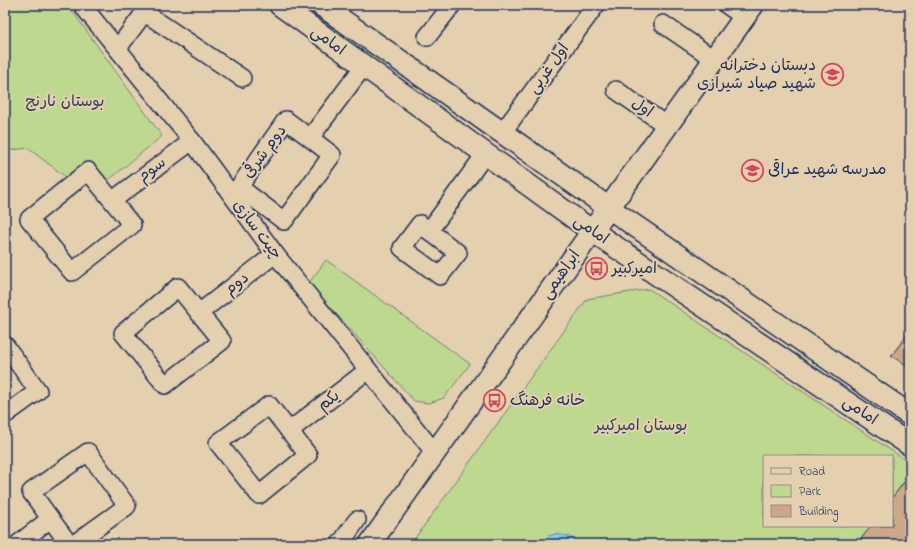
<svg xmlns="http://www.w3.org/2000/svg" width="915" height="549" font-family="'Indie Flower','Playpen Sans Arabic',sans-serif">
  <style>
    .green { fill: #bfd88f; stroke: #6d8476; fill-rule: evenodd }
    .water { fill: #88ceea; stroke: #5c8eb2 }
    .building { fill: #cba88a; stroke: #1b2f5e }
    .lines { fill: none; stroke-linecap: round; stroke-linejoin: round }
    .minor-casing { stroke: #1b2f5e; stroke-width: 20 }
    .major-casing { stroke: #1b2f5e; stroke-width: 24 }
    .minor { stroke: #e4cfae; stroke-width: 17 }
    .major { stroke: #e4cfae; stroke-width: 21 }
    .labels { text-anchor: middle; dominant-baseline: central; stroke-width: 4; stroke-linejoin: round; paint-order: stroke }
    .street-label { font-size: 16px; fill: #1b2f5e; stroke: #e4cfae }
    .poi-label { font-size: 16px; fill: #1b2f5e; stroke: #e4cfae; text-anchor: start }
    .park-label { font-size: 16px; fill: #2b4063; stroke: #e4cfae }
  </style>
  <rect width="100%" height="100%" fill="#e4cfae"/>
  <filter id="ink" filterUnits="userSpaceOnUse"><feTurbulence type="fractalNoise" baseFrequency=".025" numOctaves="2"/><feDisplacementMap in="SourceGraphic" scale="8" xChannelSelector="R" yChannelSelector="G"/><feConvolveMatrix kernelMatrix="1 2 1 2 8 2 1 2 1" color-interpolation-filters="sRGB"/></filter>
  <g filter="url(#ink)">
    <g class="green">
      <path d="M5,5H68L162,136L105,183L67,178L28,148L5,151Z"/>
      <path d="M326,260L470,364L444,398L429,403L414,401L309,283Z"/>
      <path d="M649,289L910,463V544H411L587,299ZM764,456H892V526H764Z"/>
    </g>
    <path class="water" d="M556,534L571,537L579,544H540L548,536Z"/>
    <g class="building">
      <path d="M910,331V367L891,356Z"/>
      <path d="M904,482L910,487V544H857L871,526H892V498Z"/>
    </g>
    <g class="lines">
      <defs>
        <g id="minor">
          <path d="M82,5L192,141L275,254L435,453"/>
          <path d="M727,5L744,17"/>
          <path d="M145,13L242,78"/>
          <path d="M663,24L714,59"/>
          <path d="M427,37L452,5"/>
          <path d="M118,48L150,5"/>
          <path d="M616,90L667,126"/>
          <path d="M502,133L596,5"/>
          <path d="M310,138L286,120L239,187L284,221L332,155L310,138L363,67"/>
          <path d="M88,171L132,225L72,272L29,219Z"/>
          <path d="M113,200L192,141"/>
          <path d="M420,224L458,253L440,276L402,248Z"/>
          <path d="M429,231L486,153"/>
          <path d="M178,287L222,341L165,385L123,333Z"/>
          <path d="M199,313L275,254"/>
          <path d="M5,345L38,391L5,415"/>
          <path d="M269,405L308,455L259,495L218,443Z"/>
          <path d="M289,431L368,370"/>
          <path d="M18,544L50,519"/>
          <path d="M69,544L31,492L88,452L127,506L74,544"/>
          <path d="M340,544L357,520"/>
        </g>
        <g id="major">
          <path d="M280,5L592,231L910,445"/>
          <path d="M321,5L609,208L910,415"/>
          <path d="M370,544L753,5"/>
        </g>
      </defs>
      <use href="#minor" class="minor-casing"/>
      <use href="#major" class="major-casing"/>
      <use href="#minor" class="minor"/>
      <use href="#major" class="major"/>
    </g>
  </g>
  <defs>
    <symbol id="school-ring" viewBox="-11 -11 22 22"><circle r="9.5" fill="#e4cfae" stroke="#d1495b" stroke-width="1.5"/><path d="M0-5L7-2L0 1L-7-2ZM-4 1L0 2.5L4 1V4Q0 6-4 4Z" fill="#d1495b"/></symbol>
    <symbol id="bus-ring" viewBox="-11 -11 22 22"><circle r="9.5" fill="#e4cfae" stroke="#d1495b" stroke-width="1.5"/><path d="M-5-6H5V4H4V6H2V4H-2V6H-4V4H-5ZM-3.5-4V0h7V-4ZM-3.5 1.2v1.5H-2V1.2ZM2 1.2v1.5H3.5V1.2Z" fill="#d1495b"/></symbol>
  </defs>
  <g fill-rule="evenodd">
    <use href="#school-ring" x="820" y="62" width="25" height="25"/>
    <use href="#school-ring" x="740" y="158" width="25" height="25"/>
    <use href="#bus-ring" x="584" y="256" width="25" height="25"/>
    <use href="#bus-ring" x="482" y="388" width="25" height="25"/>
  </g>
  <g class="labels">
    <g class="street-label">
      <text transform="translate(328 41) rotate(36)">امامی</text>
      <text transform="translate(549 69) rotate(-54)">اول غربی</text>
      <text transform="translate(642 108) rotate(35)">اول</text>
      <text transform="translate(265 152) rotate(-53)">دوم شرقی</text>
      <text transform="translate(152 170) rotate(-37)">سوم</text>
      <text transform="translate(257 230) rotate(53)">چیت سازی</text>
      <text transform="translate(591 230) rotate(35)">امامی</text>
      <text transform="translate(561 275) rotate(-55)">ابراهیمی</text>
      <text transform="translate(237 284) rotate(-38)">دوم</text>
      <text transform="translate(329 401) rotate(-37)">یکم</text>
      <text transform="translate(860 411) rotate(34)">امامی</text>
    </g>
    <g class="poi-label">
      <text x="816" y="66" text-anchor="end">دبستان دخترانه<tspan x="816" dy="18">شهید صیاد شیرازی</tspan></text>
      <text x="768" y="170">مدرسه شهید عراقی</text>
      <text x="612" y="269">امیرکبیر</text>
      <text x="510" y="401">خانه فرهنگ</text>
    </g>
    <g class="park-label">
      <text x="65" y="102">بوستان نارنج</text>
      <text x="641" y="426">بوستان امیرکبیر</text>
    </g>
  </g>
  <rect width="915" height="549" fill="none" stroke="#e4cfae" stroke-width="20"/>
  <rect x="10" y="10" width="895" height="529" fill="none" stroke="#1b2f5e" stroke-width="1.5" filter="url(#ink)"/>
  <rect x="763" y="455" width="130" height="72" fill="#e4cfae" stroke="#948f8e"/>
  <rect x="771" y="468" width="20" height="6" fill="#e4cfae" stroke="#948f8e"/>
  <text x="799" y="475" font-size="12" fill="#1b2f5e">Road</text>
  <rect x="771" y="485" width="20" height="12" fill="#bfd88f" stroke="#948f8e"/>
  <text x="799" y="495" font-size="12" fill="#1b2f5e">Park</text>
  <rect x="771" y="505" width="20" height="12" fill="#cba88a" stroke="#948f8e"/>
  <text x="799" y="515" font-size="12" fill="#1b2f5e">Building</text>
</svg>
